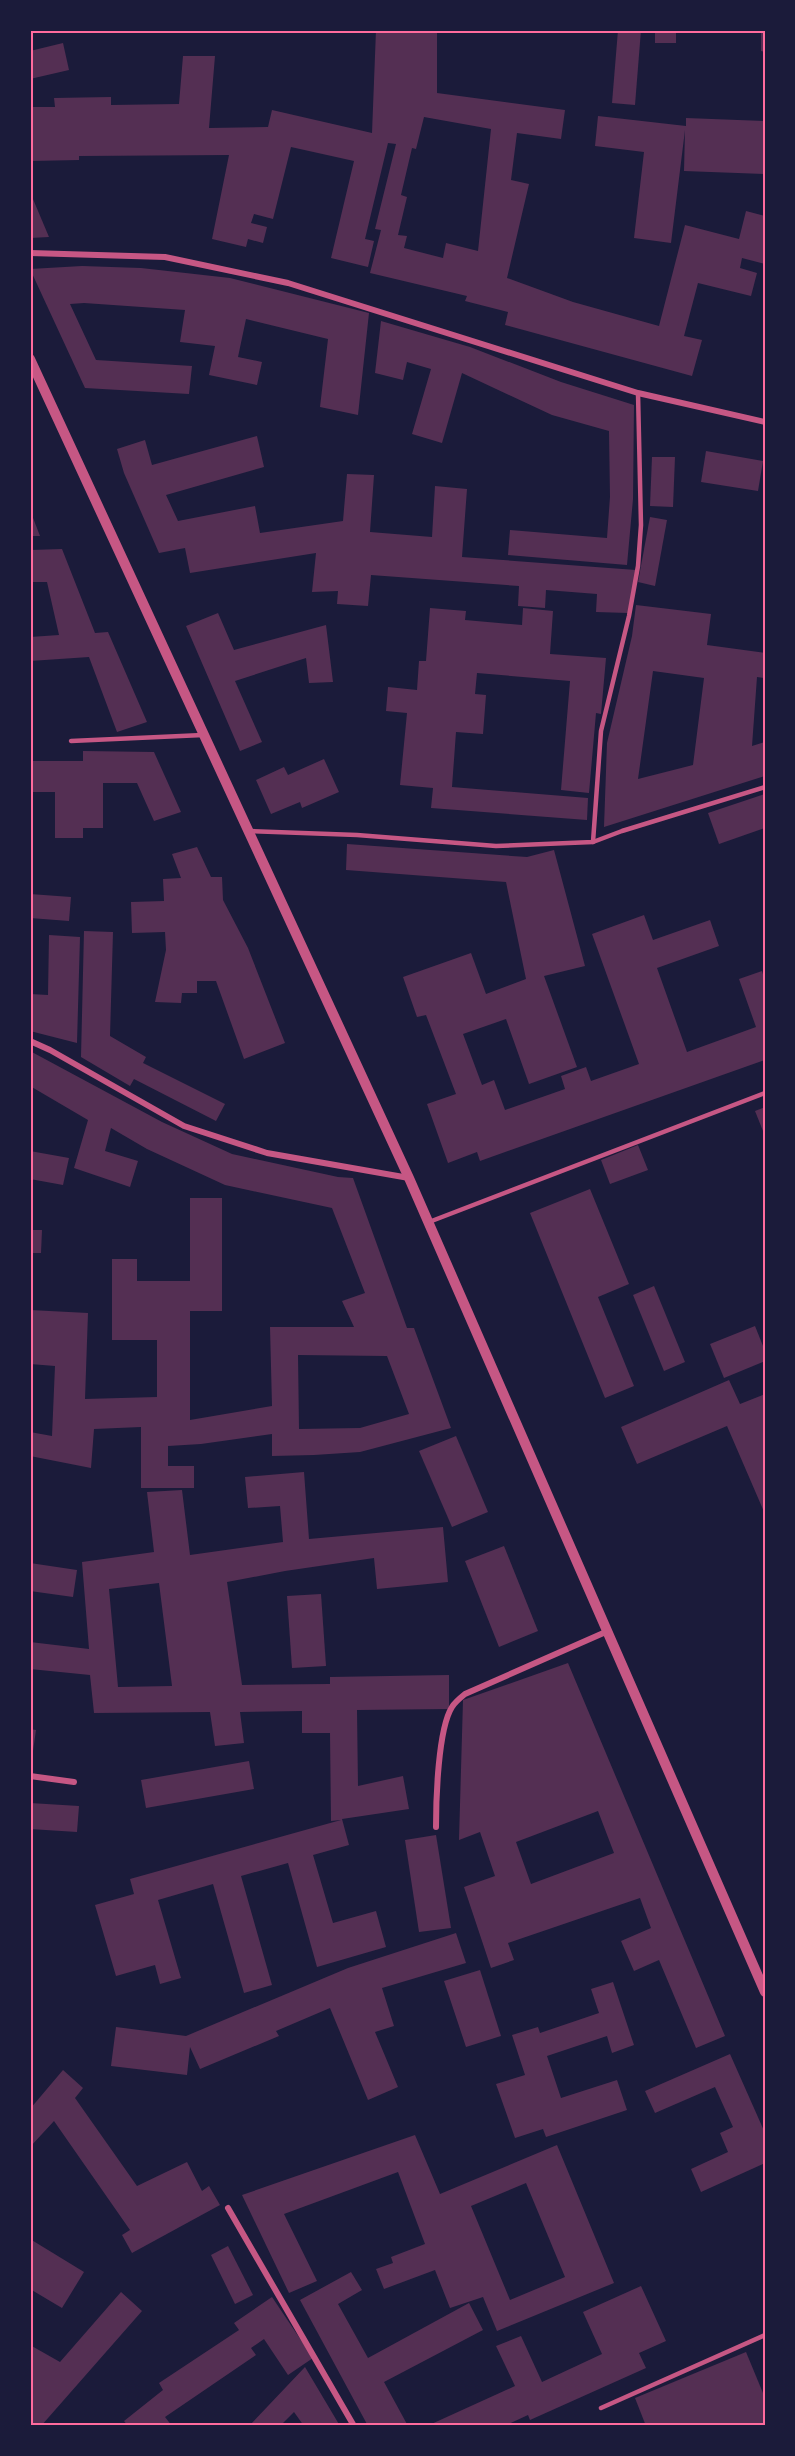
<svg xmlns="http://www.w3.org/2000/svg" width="795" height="2456" font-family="'IBM Plex Sans',sans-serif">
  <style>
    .building { fill: #542f53; fill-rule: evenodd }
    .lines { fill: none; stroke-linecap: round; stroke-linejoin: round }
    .service { stroke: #c65784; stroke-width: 4.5 }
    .minor { stroke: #c65784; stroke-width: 6 }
    .tertiary { stroke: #c65784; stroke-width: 10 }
    .neatline { fill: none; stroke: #ff6b9d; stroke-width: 2 }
  </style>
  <rect width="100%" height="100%" fill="#1b1b3a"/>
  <g class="building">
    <path d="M376,30H437V93L565,110L561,139L517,133L511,180L529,184L507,278L573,302L659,326L685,225L739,239L746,211L765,216V264L742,258L740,268L757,273L751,296L698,283L684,336L702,340L692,376L505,325L508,312L465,301L467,296L370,273L381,230L375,229L396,144L388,143L365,239L374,241L368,267L331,258L354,161L291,147L273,219L254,214L251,223L267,227L263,243L248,239L246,247L212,239L229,155L79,156V160L30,161V107H55L54,98L111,97V105L179,104L183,56H215L209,128L268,127L272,110L372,133ZM424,117L491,129L478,251L446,243L443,258L404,248L407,236L398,235L407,197L401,195L412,148L416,149Z"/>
    <path d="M618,30H641L635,105L612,103Z"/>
    <rect x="655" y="30" width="21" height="13"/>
    <path d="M761,30H765V52L761,51Z"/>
    <path d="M63,43L69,70L30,79V51Z"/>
    <path d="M598,116L686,126V118L765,121V174L684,171L685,130L671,243L634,238L644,152L595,146Z"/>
    <path d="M30,192L49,237L30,238Z"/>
    <path d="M82,266L141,268L230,278L369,313L358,415L320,407L328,339L246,319L238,357L262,362L257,385L209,375L215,346L180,342L185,310L84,303L70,304L96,360L192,366L189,394L85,388L30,269Z"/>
    <path d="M381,321L470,347L561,382L634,405L633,499L627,565L508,555L510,530L607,538L610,497L609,431L552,415L462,373L442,443L412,434L431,369L407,362L403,380L375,373Z"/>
    <path d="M257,436L264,467L166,495L178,521L255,506L260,533L343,521L347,474L374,475L370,532L432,537L435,486L467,489L462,557L636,570L628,613L596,612L597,594L546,590L545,608L518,606L519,586L371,575L368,606L337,604L338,591L312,592L316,553L190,573L185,548L159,553L124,473L117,449L145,440L152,465Z"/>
    <path d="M706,451L763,461L758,491L701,482Z"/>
    <path d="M652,457H675L673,507L650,506Z"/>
    <path d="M30,510L40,536H30Z"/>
    <path d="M650,517L667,520L655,586L638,582Z"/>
    <path d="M62,549L95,633L108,632L147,722L117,732L89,657L30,661V637L59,635L47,582H30V550Z"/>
    <path d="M636,605L711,614L707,645L765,653V678L757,677L752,746L765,742V776L604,827L607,743L632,636ZM653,671L704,678L693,765L638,779Z"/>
    <path d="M430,608L466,611L465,620L522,625L523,608L553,611L550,654L606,658L601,714L596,713L589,793L561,790L570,681L477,673L475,694L486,695L483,734L456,732L452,787L588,798L587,820L431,808L433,788L400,785L407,713L386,711L388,687L417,690L419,661H426Z"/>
    <path d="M218,613L234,650L326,625L333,682L309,683L306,658L235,681L262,742L240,751L186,626Z"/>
    <path d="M83,751L154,752L181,812L154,821L137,783H103V828H83V838H55V792H30V761H83Z"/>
    <path d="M324,759L339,792L302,808L300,802L271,814L256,780L284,767L288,775Z"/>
    <path d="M765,794V828L719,844L708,813Z"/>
    <path d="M347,844L527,857L554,850L585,966L544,976L577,1067L529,1084L506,1019L463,1034L482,1085L494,1080L505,1110L565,1089L561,1076L586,1067L591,1081L639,1064L592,934L644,915L653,940L710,920L719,946L657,968L687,1052L756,1027L739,979L762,971L765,981V1060L480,1161L477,1152L448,1163L427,1104L456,1094L426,1015L417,1017L403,977L471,953L486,994L526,979L506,882L346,870Z"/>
    <path d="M197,847L211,877H222L223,900L248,948L285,1043L244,1059L216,981H197V993H182L181,1003L155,1002L166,950L165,932L132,933L131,902L164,901L163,879L181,878L172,854Z"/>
    <path d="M30,894L71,897L69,921L30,918Z"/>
    <path d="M84,931L113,932L110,1036L146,1057L143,1063L225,1104L216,1121L134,1079L130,1086L81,1057Z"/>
    <path d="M49,935L80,937L77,1043L30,1031V994L48,995Z"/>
    <path d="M30,1051L162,1122L232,1154L338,1177L353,1178L407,1328H414L451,1428L360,1452L314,1455L272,1456V1434L201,1444L168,1446V1466H194V1488H141V1427L94,1429L91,1468L30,1456V1432L52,1436L55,1366L30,1364V1310L88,1313L85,1399L157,1397V1340H112V1259H137V1281H190V1198H222V1311H190V1420L272,1406L270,1327H354L342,1301L365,1293L332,1208L225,1185L147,1149L111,1128L105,1151L138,1161L130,1187L74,1168L88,1120L30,1086ZM298,1355L387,1356L409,1414L360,1428L299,1429Z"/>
    <path d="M765,1107V1136L755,1111Z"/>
    <path d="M638,1145L648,1170L610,1184L601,1160Z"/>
    <path d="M30,1151L69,1158L63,1185L30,1179Z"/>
    <path d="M590,1189L629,1284L598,1297L634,1386L605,1398L530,1213Z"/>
    <path d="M30,1230H42L41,1253H30Z"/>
    <path d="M654,1286L685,1362L664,1371L633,1295Z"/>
    <path d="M755,1326L765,1351V1361L724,1378L710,1344Z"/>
    <path d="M729,1380L740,1404L765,1394V1514L727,1426L637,1464L621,1427Z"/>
    <path d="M456,1436L488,1512L452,1527L419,1451Z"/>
    <path d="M304,1472L309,1539L443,1527L448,1582L377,1589L374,1558L285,1571L227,1582L242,1685L330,1684V1677L449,1675V1709L357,1710L358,1786L403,1776L409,1809L342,1819L349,1845L313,1855L333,1923L376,1911L386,1947L317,1967L288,1863L241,1876L272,1985L244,1993L213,1884L158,1900L181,1978L160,1984L155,1965L116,1976L95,1905L134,1894L130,1879L341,1820L331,1821L330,1733H302V1711L240,1712L244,1743L215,1746L210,1712L94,1713L90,1675L30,1669V1642L89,1649L82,1562L154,1552L147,1492L182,1490L190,1555L283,1542L280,1506L248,1508L245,1477ZM159,1583L172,1686L118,1687L109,1589Z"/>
    <path d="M504,1546L538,1631L499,1647L465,1561Z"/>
    <path d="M30,1563L77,1570L73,1597L30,1591Z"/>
    <path d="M321,1594L326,1666L292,1668L287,1596Z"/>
    <path d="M568,1663L725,2036L696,2048L659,1960L634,1971L621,1941L651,1928L640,1898L508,1943L514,1960L491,1968L464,1887L495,1876L480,1832L459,1840L463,1700ZM598,1811L614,1853L531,1884L516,1842Z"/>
    <path d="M30,1729L36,1730L31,1765H30Z"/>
    <path d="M249,1761L254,1789L146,1808L141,1780Z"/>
    <path d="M30,1803L79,1806L77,1832L30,1829Z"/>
    <path d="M436,1835L451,1928L419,1932L405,1840Z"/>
    <path d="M456,1933L466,1963L382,1988L394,2026L375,2032L398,2087L368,2100L330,2008L276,2031L279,2036L200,2069L190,2047L187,2075L111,2066L116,2027L186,2036L348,1968Z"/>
    <path d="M480,1970L501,2036L466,2047L444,1981Z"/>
    <path d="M613,1982L634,2045L612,2053L607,2036L547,2056L561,2098L617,2080L627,2110L546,2137L543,2129L515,2138L496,2084L525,2075L512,2035L538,2027L540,2033L599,2013L591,1989Z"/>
    <path d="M730,2054L765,2133V2163L701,2192L691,2169L728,2152L720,2133L733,2127L715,2087L655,2113L645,2091Z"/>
    <path d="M63,2070L83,2088L75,2098L137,2186L187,2162L202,2191L209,2186L220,2205L132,2253L122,2235L130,2230L54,2121L30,2147V2109Z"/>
    <path d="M415,2135L440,2194L557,2145L614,2283L497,2331L483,2297L450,2308L435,2270L384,2289L376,2269L393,2263L391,2257L425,2244L398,2172L284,2214L317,2281L289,2293L242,2195ZM526,2183L565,2277L510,2300L471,2206Z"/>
    <path d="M30,2239L84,2272L62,2308L30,2289Z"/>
    <path d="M228,2246L253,2295L235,2304L211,2255Z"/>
    <path d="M351,2272L362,2290L338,2304L368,2358L469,2303L483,2330L384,2382L408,2426H368L300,2300Z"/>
    <path d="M641,2286L666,2341L639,2353L646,2368L530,2420L528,2415L504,2426H427L515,2386L496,2346L521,2336L542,2382L602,2354L583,2312Z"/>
    <path d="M121,2292L142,2311L41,2426H30V2345L60,2362Z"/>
    <path d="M272,2297L313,2358L288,2375L264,2339L251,2348L256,2355L165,2417L172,2426H128L124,2421L163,2390L159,2383L239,2330L234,2323Z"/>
    <path d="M746,2352L765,2398V2426H646L635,2398Z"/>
    <path d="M305,2367L340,2426H304L294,2412L280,2426H249Z"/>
  </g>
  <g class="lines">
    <g class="service">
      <path d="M71,741L203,735"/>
      <path d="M249,831L357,835L496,846L593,842L622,831L765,787"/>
      <path d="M593,842L601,731L629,616L638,566L641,525L638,393"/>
      <path d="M429,1222L765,1093"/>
      <path d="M601,2408L765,2335"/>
    </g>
    <g class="minor">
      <path d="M30,253L165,257L288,283L638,393L765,422"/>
      <path d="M30,1041L50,1050L184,1126L267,1153L409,1178"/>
      <path d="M30,1776L74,1782"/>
      <path d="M436,1827C436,1800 438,1729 452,1707C455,1702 460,1698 465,1694L608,1631"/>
      <path d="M228,2208L354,2426"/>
    </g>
    <path class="tertiary" d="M30,359L409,1178L765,1992"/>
  </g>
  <rect width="795" height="2456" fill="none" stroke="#1b1b3a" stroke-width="63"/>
  <rect x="32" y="32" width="732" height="2392" class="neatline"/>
</svg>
